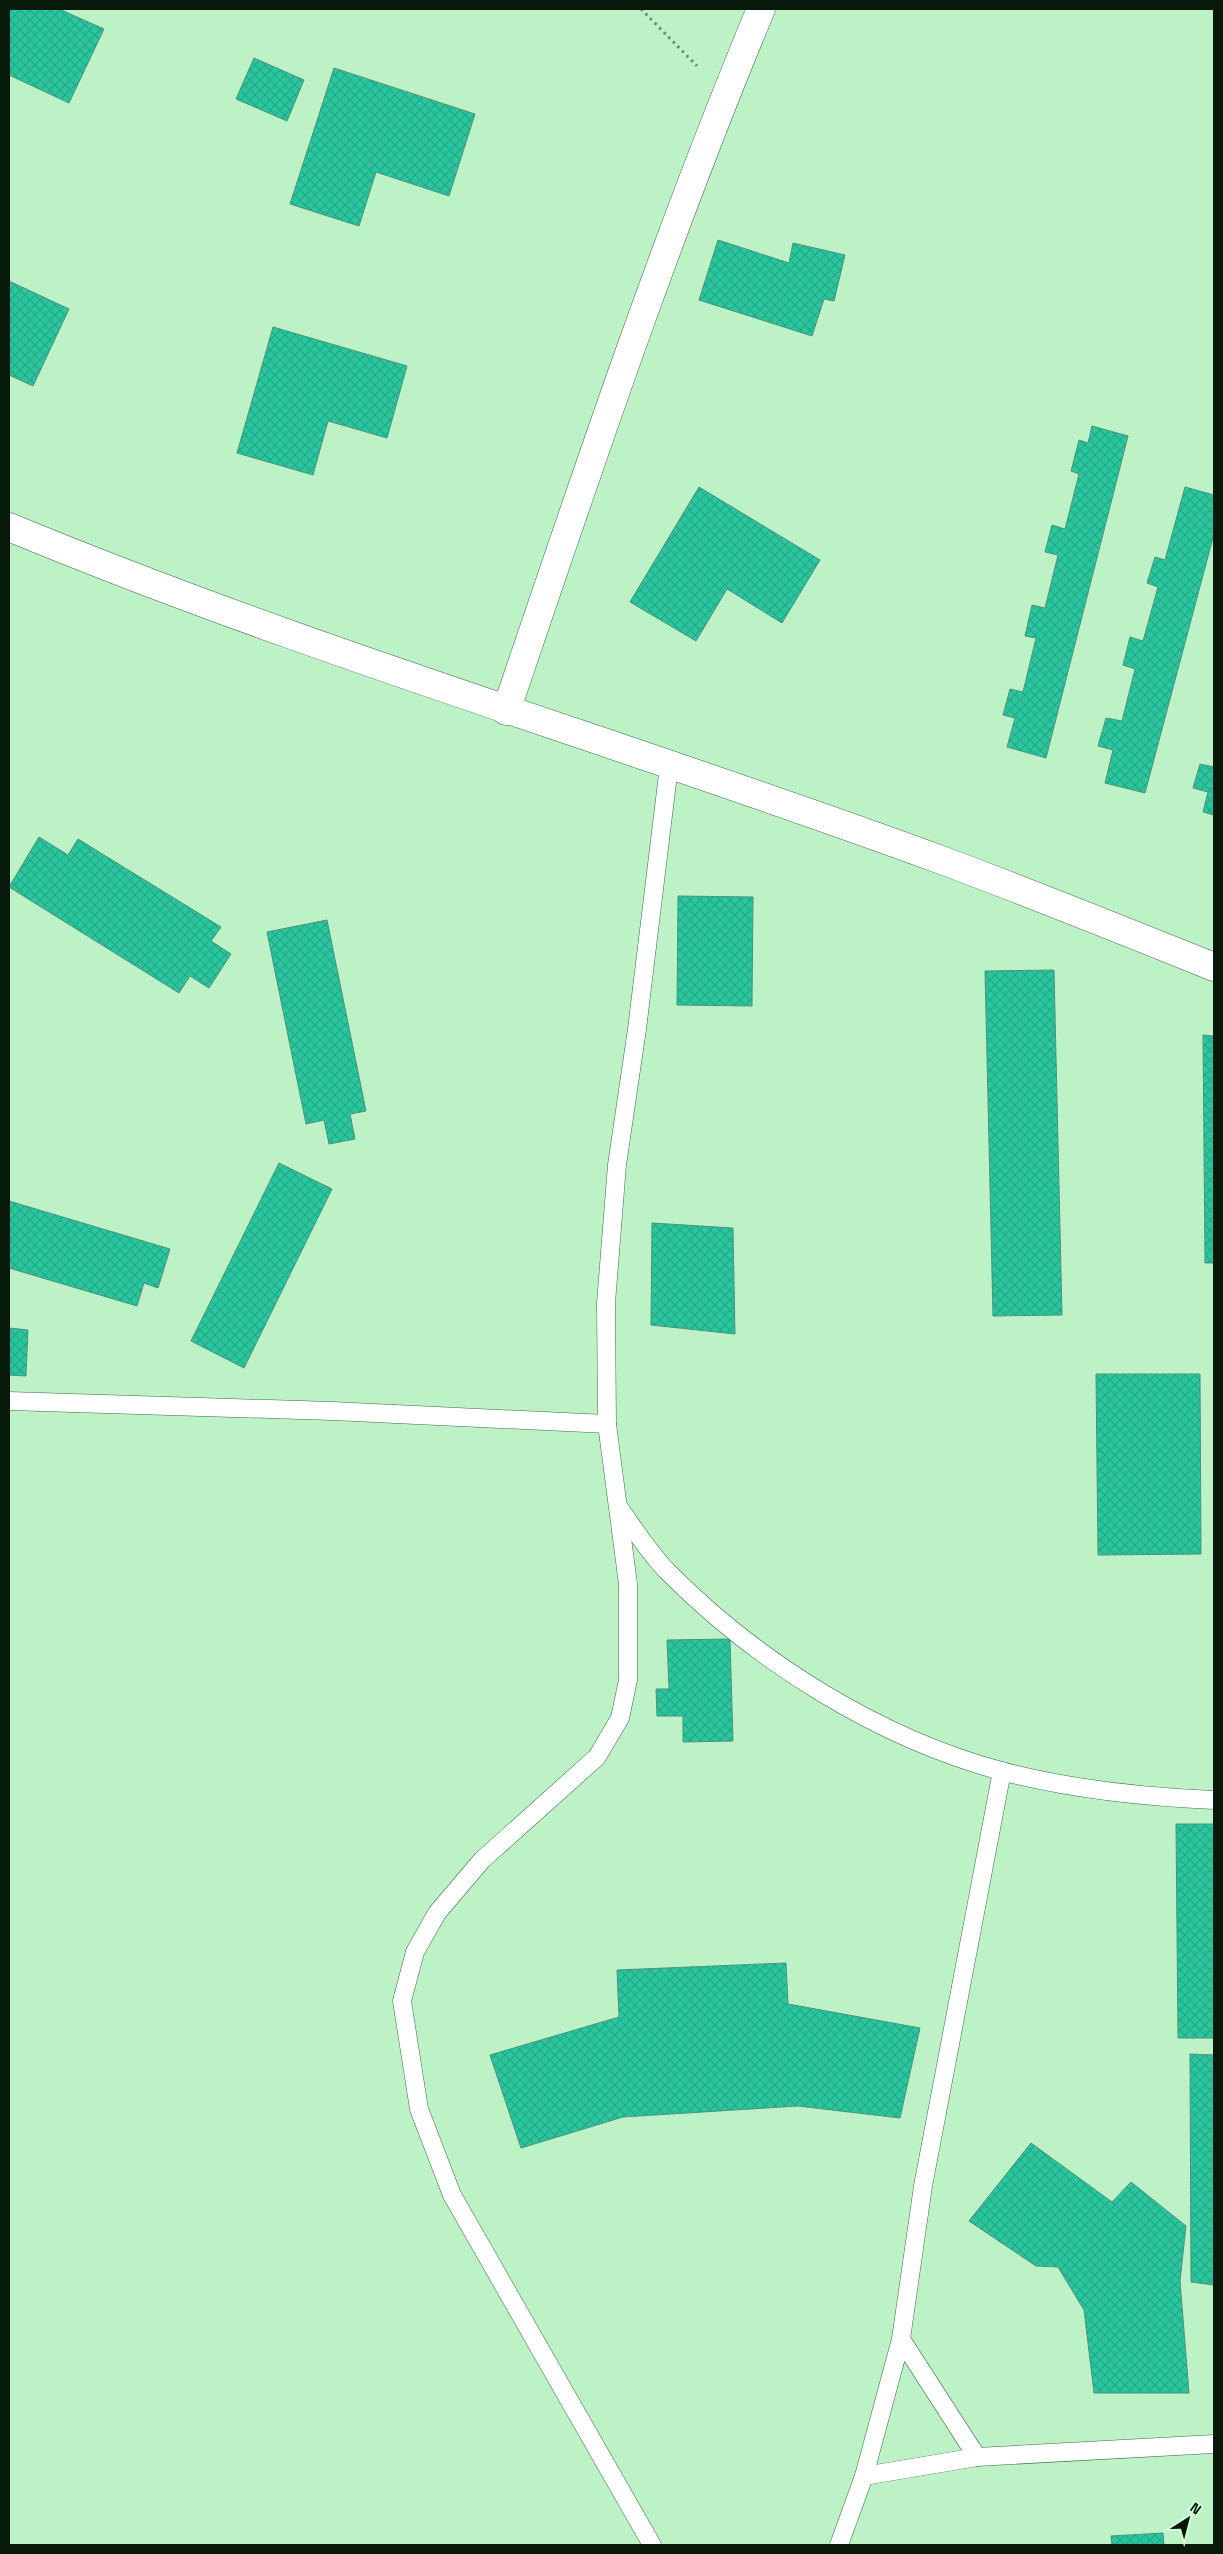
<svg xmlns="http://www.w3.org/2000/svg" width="1223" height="2554" font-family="'Space Grotesk',sans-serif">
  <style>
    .building { fill: url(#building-cross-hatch); stroke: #4d937c }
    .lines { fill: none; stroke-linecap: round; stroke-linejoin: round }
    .service-casing { stroke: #3c6c48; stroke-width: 19 }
    .minor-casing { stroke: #3c6c48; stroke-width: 29 }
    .secondary-casing { stroke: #3c6c48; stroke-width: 29 }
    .path { stroke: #698f71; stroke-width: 3; stroke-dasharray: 2.5 4; stroke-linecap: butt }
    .service { stroke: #fff; stroke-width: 18 }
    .minor { stroke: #fff; stroke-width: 28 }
    .secondary { stroke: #fff; stroke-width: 28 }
  </style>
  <defs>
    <pattern id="building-cross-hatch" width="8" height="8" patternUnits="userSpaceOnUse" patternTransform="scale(1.25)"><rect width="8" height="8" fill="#2ac79f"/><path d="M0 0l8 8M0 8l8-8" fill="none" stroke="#24aa88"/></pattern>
  </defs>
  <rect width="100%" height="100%" fill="#bdf2c7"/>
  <g class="building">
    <path d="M9,9H59L104,29L69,103L9,75Z"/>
    <path d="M254,58L304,80L287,121L236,99Z"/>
    <path d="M334,68L475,114L449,196L376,172L359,226L290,204Z"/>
    <path d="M718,240L789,263L793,243L845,255L834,301L824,299L812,336L699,300Z"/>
    <path d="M9,281L69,309L33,386L9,375Z"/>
    <path d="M273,327L407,366L387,438L328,421L313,475L237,453Z"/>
    <path d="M1092,426L1128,436L1046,758L1007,747L1015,718L1003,715L1010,689L1023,692L1036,638L1025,636L1032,605L1045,608L1058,555L1045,552L1052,525L1065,529L1079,474L1071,471L1079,440L1088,443Z"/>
    <path d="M699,487L820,560L782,623L727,589L696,641L630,602Z"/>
    <path d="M1185,487L1214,495V534L1145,793L1105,783L1113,750L1098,746L1106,718L1122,721L1135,669L1123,665L1130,637L1143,641L1158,587L1147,583L1155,557L1165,560Z"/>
    <path d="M1200,764L1214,767V815L1203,812L1208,792L1193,788Z"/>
    <path d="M39,837L68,855L78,839L221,927L211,941L231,954L209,988L190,976L179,993L9,887Z"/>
    <path d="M678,896L753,897L752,1006L677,1005Z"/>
    <path d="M327,920L366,1111L350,1114L355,1139L329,1144L324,1120L306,1124L267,932Z"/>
    <path d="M1054,970L1062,1315L993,1316L985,971Z"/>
    <path d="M1203,1035L1214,1036V1263H1205Z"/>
    <path d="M279,1163L332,1189L244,1368L191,1341Z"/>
    <path d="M9,1201L170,1249L158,1288L144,1283L137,1306L9,1268Z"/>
    <path d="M652,1223L733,1228L735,1334L651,1325Z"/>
    <path d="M9,1328L28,1330L26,1376L9,1375Z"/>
    <path d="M1096,1374H1200L1201,1554L1098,1555Z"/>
    <path d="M730,1639L733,1741L683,1742V1716H657L656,1689H669L667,1640Z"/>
    <path d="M1176,1824H1214V2038H1178Z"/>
    <path d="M786,1963L788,2004L920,2028L900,2118L798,2106L623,2117L521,2148L490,2055L619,2017L617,1970Z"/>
    <path d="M1190,2054L1214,2055V2285L1191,2282Z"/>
    <path d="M1031,2143L1112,2202L1131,2182L1186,2226L1180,2281L1189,2393H1094L1084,2310L1058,2267L1036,2266L969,2221Z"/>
    <path d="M1163,2533L1164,2545H1112L1111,2536Z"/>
  </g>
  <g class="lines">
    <defs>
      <g id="service">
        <path d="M9,1401L332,1411L607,1424"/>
        <path d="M620,1509C635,1530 650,1554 668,1572C757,1662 879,1738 1001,1771C1069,1789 1144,1797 1214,1800"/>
        <path d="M901,2339L977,2457"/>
        <path d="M864,2476L977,2457L1214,2444"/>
        <path d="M652,2545L452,2195L419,2109L402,2001L415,1952L437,1913L482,1860L597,1757L620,1718L628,1680V1584L607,1424L606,1303L617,1165L637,1029L669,766"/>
        <path d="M839,2545L864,2476L901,2339L923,2186L1002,1771"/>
      </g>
      <path id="minor" d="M506,711C586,475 665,239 761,9"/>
      <path id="secondary" d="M9,527C315,654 633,746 944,861C1035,895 1124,931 1214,967"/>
    </defs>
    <use href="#service" class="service-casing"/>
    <use href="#minor" class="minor-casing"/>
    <use href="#secondary" class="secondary-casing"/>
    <path class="path" d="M641,9L697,66"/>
    <use href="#service" class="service"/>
    <use href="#minor" class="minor"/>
    <use href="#secondary" class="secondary"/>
  </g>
  <rect width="1223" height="2554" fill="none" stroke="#06190b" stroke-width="20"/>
  <g transform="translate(1188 2519) rotate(36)" stroke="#d2fcda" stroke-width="4" paint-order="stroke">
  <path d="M0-4L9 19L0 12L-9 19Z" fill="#06190b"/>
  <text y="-8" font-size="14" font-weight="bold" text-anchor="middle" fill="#06190b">N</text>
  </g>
</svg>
